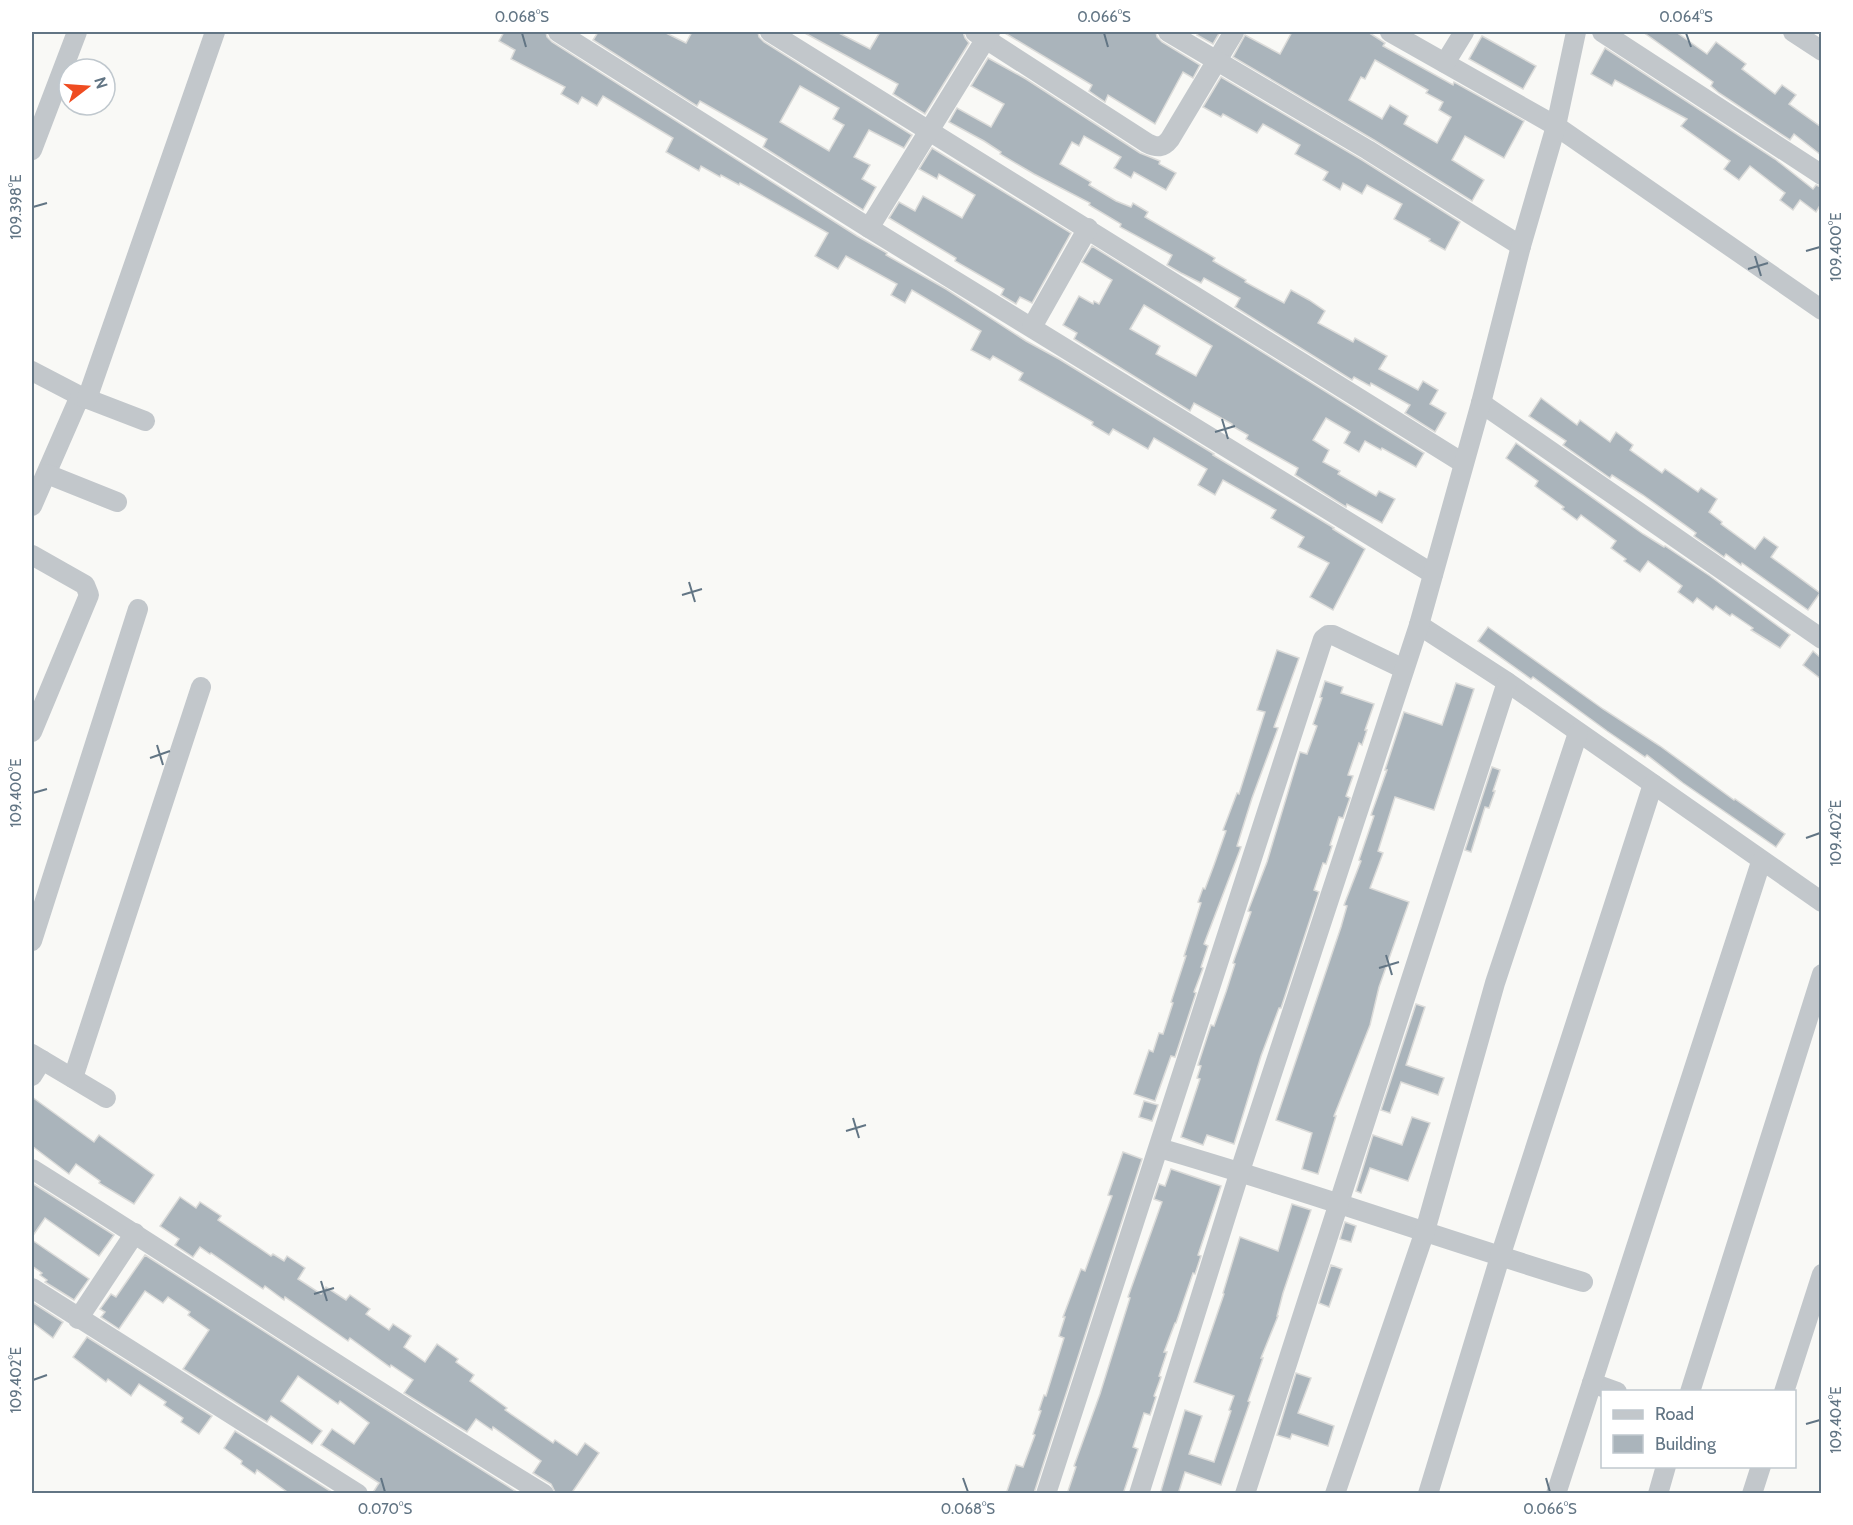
<svg xmlns="http://www.w3.org/2000/svg" width="1853" height="1525" font-family="Cabin,sans-serif">
  <style>
    .building { fill: #aab4bb; stroke: #dbdbd9; stroke-width: 1.5; fill-rule: evenodd }
    .lines { fill: none; stroke-linecap: round; stroke-linejoin: round }
    .street { stroke: #c2c7cb; stroke-width: 20 }
    .ticks { fill: none; stroke: #627584; stroke-width: 2 }
    .neatline { fill: none; stroke: #627584; stroke-width: 2 }
    .ticks-label { font-size: 15px; text-anchor: middle; fill: #627584 }
  </style>
  <rect width="100%" height="100%" fill="#f9f9f6"/>
  <g class="building">
    <path d="M504,32H546L547,37L552,42L857,236L887,253L886,255L946,289L1026,341L1059,359L1214,454L1213,455L1334,528L1333,529L1365,549L1333,610L1310,597L1329,563L1298,547L1304,537L1271,518L1276,510L1223,480L1215,495L1198,485L1207,469L1154,438L1148,449L1113,429L1109,435L1092,425L1093,422L1019,380L1023,373L993,356L990,360L971,350L981,331L912,290L905,303L891,295L897,284L846,256L838,269L815,256L828,233L740,183L739,185L721,175L720,177L701,166L699,171L666,152L673,138L603,96L597,106L582,97L578,104L561,94L565,87L511,59L515,50L499,41Z"/>
    <path d="M598,32H664L686,43L692,32H758L759,37L764,42L912,135L904,148L869,130L854,157L870,165L862,179L876,187L863,210L763,147L767,139L700,101L697,106L593,40ZM800,86L839,108L833,119L844,125L829,151L780,122Z"/>
    <path d="M803,32H837L870,49L880,32H963L965,38L969,43L925,114L893,94L898,84Z"/>
    <path d="M1003,32H1156L1157,37L1162,42L1200,65L1193,78L1183,72L1155,124L1108,95L1105,102L1089,91L1092,85Z"/>
    <path d="M1199,32H1220L1213,44L1197,35Z"/>
    <path d="M1292,32H1368L1385,43L1383,46L1453,85L1454,82L1524,121L1504,158L1465,136L1452,160L1484,180L1472,201L1374,140L1233,57L1245,35L1280,54ZM1375,60L1428,90L1426,93L1443,102L1439,110L1451,117L1437,143L1404,124L1408,116L1390,105L1382,119L1349,100L1361,77L1365,79Z"/>
    <path d="M1643,32H1676L1707,54L1716,42L1746,64L1742,69L1775,94L1782,85L1796,95L1789,104L1821,127V155L1794,134L1790,140L1719,93L1711,86L1713,82Z"/>
    <path d="M1482,36L1536,66L1523,89L1469,59Z"/>
    <path d="M1605,48L1775,159L1813,189L1816,185L1821,187V204L1816,212L1800,200L1793,210L1780,200L1785,193L1750,166L1739,180L1724,169L1730,161L1681,126L1687,119L1615,80L1612,86L1591,74Z"/>
    <path d="M988,58L1026,79L1140,153L1160,161L1159,164L1176,173L1166,190L1134,172L1131,178L1114,168L1121,157L1084,136L1079,146L1072,142L1060,164L1091,182L1089,185L1116,201L1131,207L1133,203L1148,212L1145,217L1215,258L1213,261L1246,280L1245,282L1284,303L1291,290L1309,300L1325,311L1318,323L1353,342L1355,338L1387,356L1379,369L1418,390L1423,381L1438,390L1430,404L1446,413L1435,432L1405,413L1410,405L1371,383L1370,386L1354,377L1352,380L1235,307L1240,298L1204,278L1201,283L1181,273L1167,265L1172,255L1120,227L1121,224L1089,205L1090,203L1034,174L1000,154L1001,152L984,141L949,122L957,108L991,127L1004,104L971,86Z"/>
    <path d="M1221,77L1362,160L1460,222L1445,250L1429,241L1430,239L1394,219L1402,204L1367,185L1362,194L1343,183L1340,190L1323,180L1328,172L1295,154L1300,145L1263,124L1257,133L1223,114L1221,117L1203,107Z"/>
    <path d="M932,148L1071,233L1032,303L1020,297L1016,304L1001,295L1004,289L955,261L956,258L889,218L899,202L915,211L923,196L962,218L975,195L939,174L937,179L919,169Z"/>
    <path d="M1092,246L1424,453L1416,467L1382,448L1381,450L1365,441L1359,452L1344,443L1350,432L1326,418L1313,440L1329,450L1323,462L1340,471L1338,474L1376,496L1379,491L1395,499L1382,523L1347,504L1346,507L1295,475L1298,468L1246,439L1248,435L1232,426V424L1194,403L1190,411L1074,339L1077,333L1063,325L1079,296L1093,304L1094,301L1099,304L1112,280L1082,262ZM1144,305L1212,346L1196,376L1156,354L1160,346L1130,329Z"/>
    <path d="M1541,398L1577,425L1580,420L1610,442L1616,432L1633,445L1630,450L1662,473L1665,469L1698,492L1701,488L1717,499L1709,512L1722,522L1721,524L1755,549L1764,537L1778,547L1771,557L1820,593L1808,610L1742,563L1741,565L1726,554L1724,557L1694,536L1696,533L1643,495L1612,475L1610,478L1563,445L1566,441L1529,416Z"/>
    <path d="M1516,443L1643,534L1664,547L1665,546L1710,576L1790,635L1780,648L1751,630L1753,628L1732,614L1730,616L1716,606L1713,610L1697,598L1693,603L1678,592L1682,586L1648,561L1640,572L1624,561L1626,559L1611,548L1616,541L1581,515L1577,520L1562,509L1564,507L1535,486L1538,481L1506,458Z"/>
    <path d="M1488,627L1603,709L1660,746L1734,800L1735,799L1785,834L1776,847L1683,783L1647,755L1645,757L1607,731L1533,677L1531,679L1478,641Z"/>
    <path d="M1277,650L1299,658L1274,727L1278,728L1252,798L1237,846L1241,847L1204,944L1208,946L1201,967L1203,968L1194,992L1196,993L1175,1057L1171,1056L1155,1101L1134,1094L1149,1050L1153,1052L1159,1033L1163,1034L1173,1003L1171,1002L1186,956H1184L1201,903L1198,902L1203,888L1205,889L1214,865L1226,831L1223,830L1237,793L1239,794L1265,712L1257,710Z"/>
    <path d="M1813,651L1821,658V679L1803,665Z"/>
    <path d="M1325,681L1343,687L1341,693L1374,704L1365,730H1367L1362,745L1359,743L1348,775L1353,776L1346,796L1350,798L1343,818L1339,817L1330,845L1332,846L1326,864L1323,863L1314,890L1319,892L1281,1008H1279L1261,1056L1234,1144L1207,1135L1203,1145L1181,1137L1200,1079L1197,1078L1201,1066L1198,1065L1211,1025L1214,1026L1226,992L1235,964L1233,963L1251,912L1248,911L1267,862L1300,752L1307,754L1317,726L1313,724L1322,698L1320,697Z"/>
    <path d="M1456,683L1474,689L1434,810L1395,797L1378,851L1383,853L1370,888L1409,902L1379,987L1370,1025L1334,1116H1336L1318,1174L1302,1169L1312,1133L1276,1120L1341,927L1347,906L1344,905L1361,861L1359,860L1374,816L1371,815L1387,770H1385L1404,712L1442,725Z"/>
    <path d="M1492,767L1500,770L1493,791H1495L1489,808L1485,807L1471,852L1465,850Z"/>
    <path d="M1416,1004L1425,1007L1406,1065L1444,1078L1438,1095L1401,1082L1390,1113L1381,1110Z"/>
    <path d="M32,1097L94,1142L99,1135L154,1175L134,1204L99,1183L100,1181L76,1164L69,1174L32,1146Z"/>
    <path d="M1144,1101L1158,1105L1152,1121L1139,1117Z"/>
    <path d="M1412,1117L1430,1123L1408,1181L1370,1168L1361,1193L1356,1191L1373,1135L1402,1145Z"/>
    <path d="M1123,1152L1142,1159L1034,1493L1006,1494L1016,1465L1023,1467L1035,1435L1033,1434L1041,1411L1039,1410L1044,1395L1046,1396L1064,1338L1059,1336L1065,1317H1063L1081,1269L1085,1271L1112,1196L1108,1195Z"/>
    <path d="M1171,1169L1221,1186L1198,1255L1201,1256L1195,1274L1193,1273L1176,1323H1175L1164,1352H1167L1159,1376L1161,1377L1154,1396L1156,1397L1150,1415L1144,1413L1133,1447L1138,1449L1123,1494H1067L1076,1467L1074,1466L1100,1394L1130,1298L1128,1297L1162,1202L1154,1199L1159,1184L1165,1186Z"/>
    <path d="M32,1183L114,1235L99,1256L45,1218L32,1237Z"/>
    <path d="M180,1197L196,1208L200,1202L221,1216L218,1220L271,1256L273,1254L284,1261L287,1256L305,1268L298,1279L321,1294L326,1287L346,1300L350,1295L370,1309L366,1314L389,1330L393,1324L411,1336L404,1347L425,1362L437,1344L458,1359L456,1362L474,1375L470,1381L507,1408L505,1410L553,1443L555,1440L577,1455L585,1443L599,1453L571,1494H556L551,1484L533,1473L541,1461L493,1427L492,1430L476,1419L467,1432L404,1393L413,1380L391,1365L390,1367L350,1338L348,1341L285,1297L284,1300L265,1286L263,1289L211,1253L210,1254L200,1247L193,1257L175,1245L179,1239L160,1226Z"/>
    <path d="M1292,1204L1311,1210L1283,1293L1277,1316H1278L1261,1358H1263L1248,1401L1250,1402L1221,1485L1185,1472L1178,1494H1160L1185,1410L1202,1416L1189,1454L1214,1462L1231,1411L1229,1410L1234,1396L1194,1382L1224,1294L1223,1293L1240,1237L1278,1251Z"/>
    <path d="M1345,1222L1356,1226L1351,1242L1340,1239Z"/>
    <path d="M32,1240L89,1279L74,1300L45,1282L47,1280L40,1275L42,1273L32,1266Z"/>
    <path d="M145,1255L409,1424L520,1494H372L379,1483L321,1445L332,1429L354,1444L369,1423L340,1401L338,1404L298,1376L281,1401L322,1431L312,1444L271,1416L267,1422L183,1369L209,1330L188,1315L190,1312L168,1297L163,1303L145,1291L119,1329L101,1317L105,1312L100,1309L111,1294L116,1297Z"/>
    <path d="M1331,1265L1342,1269L1329,1307L1319,1303Z"/>
    <path d="M32,1302L63,1322L53,1338L32,1322Z"/>
    <path d="M87,1337L212,1416L199,1434L181,1422L183,1418L164,1405L166,1402L139,1384L131,1396L108,1379L106,1382L73,1357Z"/>
    <path d="M1296,1373L1311,1378L1298,1413L1334,1426L1328,1446L1292,1434L1290,1439L1277,1435Z"/>
    <path d="M235,1431L335,1494H290L257,1470L255,1474L241,1464L242,1461L224,1448Z"/>
  </g>
  <g class="lines">
    <g class="street">
      <path d="M558,32L869,228L1433,574"/>
      <path d="M770,32L1463,463"/>
      <path d="M975,32L1147,143C1157,148 1163,148 1170,139L1234,32"/>
      <path d="M1168,32L1368,150L1521,246"/>
      <path d="M1390,32L1556,126L1822,310"/>
      <path d="M1602,32L1822,175"/>
      <path d="M1793,32L1822,51"/>
      <path d="M1445,63L1464,32"/>
      <path d="M32,150L77,32"/>
      <path d="M869,228L990,32"/>
      <path d="M1032,327L1088,228"/>
      <path d="M32,371L80,396L32,506"/>
      <path d="M80,396L145,421"/>
      <path d="M87,399L215,32"/>
      <path d="M1481,403L1822,639"/>
      <path d="M47,474L117,502"/>
      <path d="M32,555L85,585L89,595L32,732"/>
      <path d="M1419,625L1507,682L1822,902"/>
      <path d="M32,941L138,609"/>
      <path d="M32,1054L106,1098"/>
      <path d="M32,1076L42,1060"/>
      <path d="M73,1078L201,687"/>
      <path d="M1159,1148C1302,1189 1441,1239 1583,1282"/>
      <path d="M32,1169C203,1276 371,1389 544,1494"/>
      <path d="M32,1288L358,1494"/>
      <path d="M78,1319L135,1233"/>
      <path d="M1592,1383L1617,1392"/>
      <path d="M1690,1392L1822,974"/>
      <path d="M1784,1392L1822,1274"/>
      <path d="M1046,1494L1323,639L1328,635H1333L1404,669"/>
      <path d="M1139,1494L1240,1171L1419,625L1481,403L1521,246L1556,126L1576,32"/>
      <path d="M1245,1494L1507,682"/>
      <path d="M1335,1494L1425,1231L1495,983L1578,733"/>
      <path d="M1428,1494L1500,1257L1653,784"/>
      <path d="M1556,1494L1761,862"/>
      <path d="M1658,1494L1666,1466"/>
      <path d="M1752,1494L1761,1466"/>
    </g>
  </g>
  <path class="ticks" d="M522,33L526,47M1104,33L1108,47M1686,33L1691,47M33,207L47,203M1806,251L1820,247M1755,256L1761,276M1748,269L1768,263M1222,419L1228,439M1215,432L1235,426M689,582L695,602M682,595L702,589M157,745L163,765M150,758L170,751M33,793L47,789M1806,838L1820,833M1386,955L1392,975M1379,968L1399,962M853,1118L859,1138M846,1131L866,1125M321,1281L327,1301M314,1294L334,1288M33,1380L47,1375M1806,1424L1820,1420M381,1478L385,1492M963,1478L968,1492M1546,1478L1550,1492"/>
  <rect width="1853" height="1525" fill="none" stroke="#ffffff" stroke-width="66"/>
  <rect x="1601" y="1390" width="195" height="78" fill="#ffffff" stroke="#c0c8ce" stroke-width="1.5"/>
  <rect x="1613" y="1410" width="30" height="9" fill="#c2c7cb" stroke="#c0c8ce" stroke-width="1.5"/>
  <text x="1655" y="1420" font-size="18" fill="#627584">Road</text>
  <rect x="1613" y="1435" width="30" height="18" fill="#aab4bb" stroke="#c0c8ce" stroke-width="1.5"/>
  <text x="1655" y="1450" font-size="18" fill="#627584">Building</text>
  <g transform="translate(87 87) rotate(73)"><circle r="28" fill="#ffffff" stroke="#c0c8ce" stroke-width="1.5"/>
  <path d="M0-4.5L10 22L0 15L-10 22Z" fill="#ef4c21"/>
  <text y="-9" font-size="16" font-weight="bold" text-anchor="middle" fill="#627584">N</text>
  </g>
  <rect x="33" y="33" width="1787" height="1459" class="neatline"/>
  <g class="ticks-label">
    <text x="522" y="22">0.068°S</text>
    <text x="1104" y="22">0.066°S</text>
    <text x="1686" y="22">0.064°S</text>
    <text transform="translate(16 207) rotate(-90)" y="5">109.398°E</text>
    <text transform="translate(1836 247) rotate(-90)" y="5">109.400°E</text>
    <text transform="translate(16 793) rotate(-90)" y="5">109.400°E</text>
    <text transform="translate(1836 833) rotate(-90)" y="5">109.402°E</text>
    <text transform="translate(16 1380) rotate(-90)" y="5">109.402°E</text>
    <text transform="translate(1836 1420) rotate(-90)" y="5">109.404°E</text>
    <text x="385" y="1514">0.070°S</text>
    <text x="968" y="1514">0.068°S</text>
    <text x="1550" y="1514">0.066°S</text>
  </g>
</svg>
